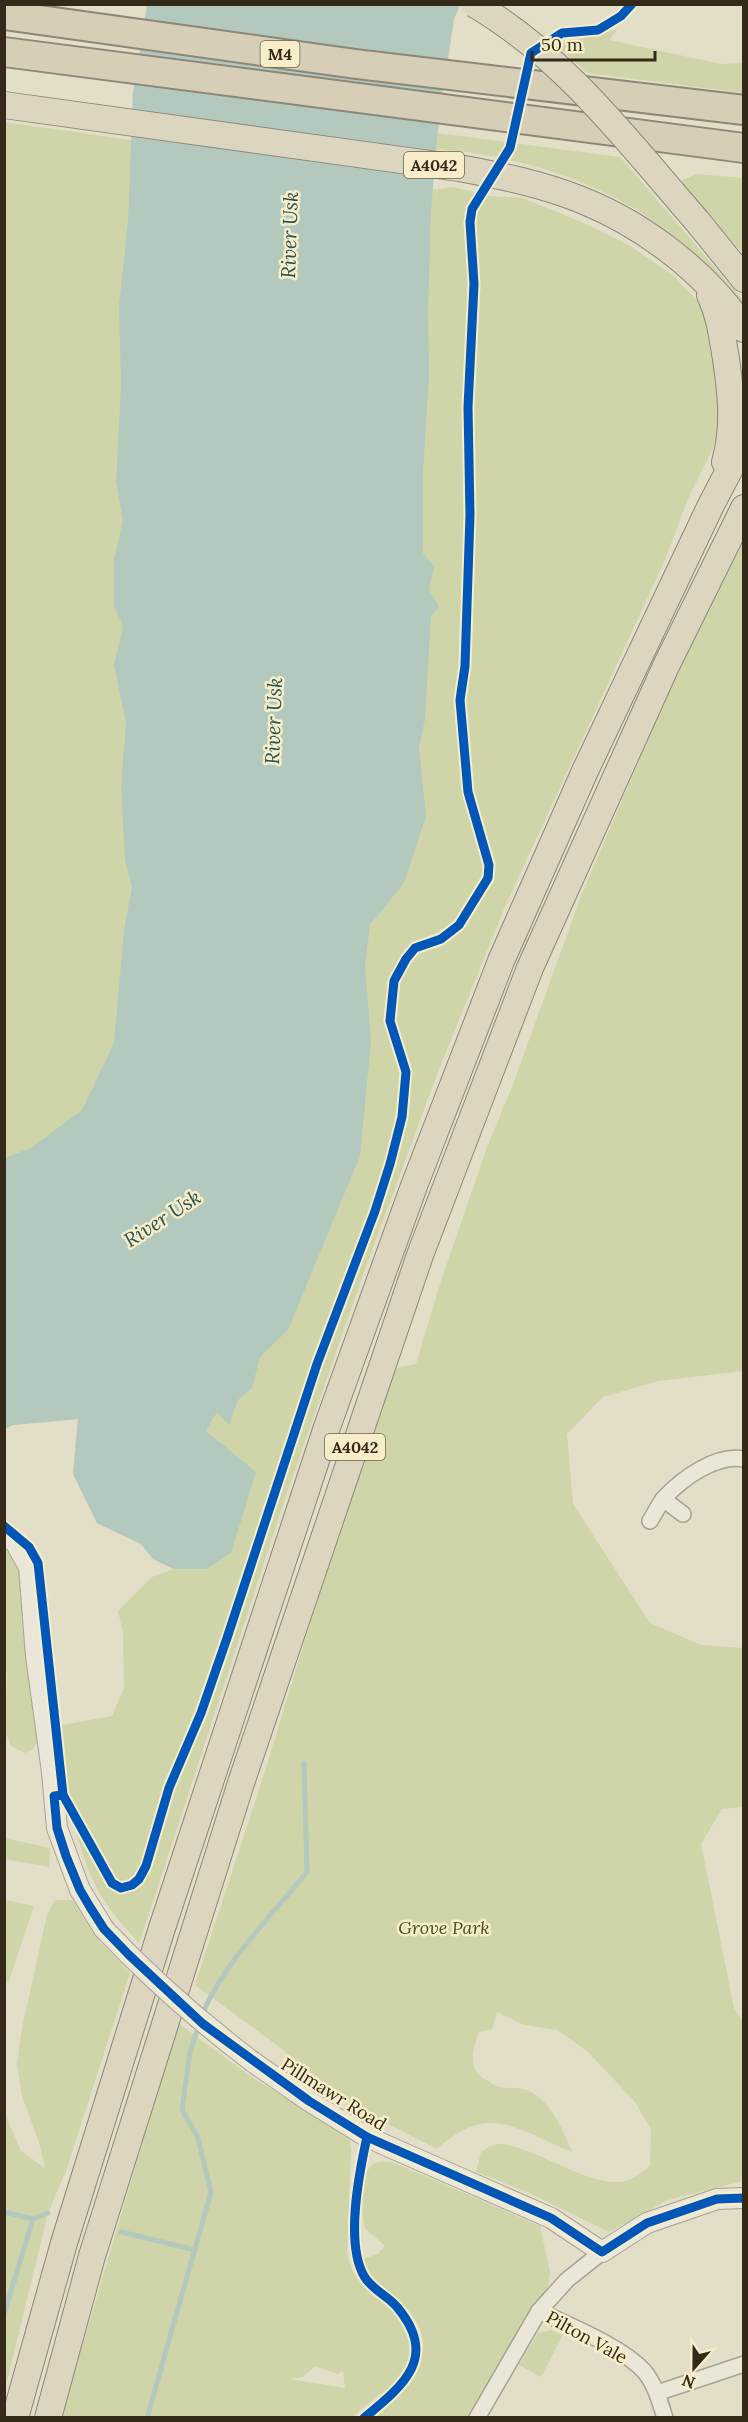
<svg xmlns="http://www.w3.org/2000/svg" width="748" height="2422" font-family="Lora,serif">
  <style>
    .green { fill: #cfd5a8; fill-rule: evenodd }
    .water { fill: #b3c9bd }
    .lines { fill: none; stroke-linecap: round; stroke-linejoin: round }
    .stream { stroke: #b3c9bd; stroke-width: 5 }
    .minor-casing { stroke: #a7a291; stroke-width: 18 }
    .tertiary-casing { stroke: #a7a291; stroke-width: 22 }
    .trunk-casing { stroke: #8c8778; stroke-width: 28 }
    .motorway-casing { stroke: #8c8778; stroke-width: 32 }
    .minor { stroke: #eae7d9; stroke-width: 15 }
    .tertiary { stroke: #eae7d9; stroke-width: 20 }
    .trunk { stroke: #dcd6c0; stroke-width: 26 }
    .motorway { stroke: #d6ceb7; stroke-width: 28 }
    .tertiary-bridge-casing { stroke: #a7a291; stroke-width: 22; stroke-linecap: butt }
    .trunk-bridge-casing { stroke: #8c8778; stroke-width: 28; stroke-linecap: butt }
    .tertiary-bridge { stroke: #eae7d9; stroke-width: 20 }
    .trunk-bridge { stroke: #dcd6c0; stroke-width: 26 }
    .cycleway-casing { stroke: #f7eec9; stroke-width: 13 }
    .cycleway { stroke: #0057b8; stroke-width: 9 }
    .labels { text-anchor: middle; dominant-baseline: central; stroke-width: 5; stroke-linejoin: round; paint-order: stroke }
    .shield { fill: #f7eec9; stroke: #6f644e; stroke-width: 1.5 }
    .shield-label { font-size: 16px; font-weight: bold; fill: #35291a }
    .park-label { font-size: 18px; font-style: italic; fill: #40521f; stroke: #f7eec9 }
    .street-label { font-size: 18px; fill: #35291a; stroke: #f7eec9 }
    .water-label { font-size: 20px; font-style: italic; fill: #285455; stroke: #f7eec9 }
  </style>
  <rect width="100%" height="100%" fill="#e3dec7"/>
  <g class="green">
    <path d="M147,5L202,904L4,1247V122L131,140L133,93Z"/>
    <path d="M460,5L454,19L438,133L620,157L743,300L739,303C717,280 696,253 671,234C605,182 519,155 436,149L433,190L452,187L490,196L523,198L586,224L629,245L674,276L700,304L717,347L722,411L713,448L688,499L665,560L504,909L438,1072L363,1275L287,1493L139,1944C127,1929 112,1914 102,1897C72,1846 67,1783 62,1725L112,1716L124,1688L123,1632L118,1611L152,1577L173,1569L153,1559L141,1544L97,1523L73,1474L78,1419L13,1425L5,1429L4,1404L209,1425L217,1411L357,194Z"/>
    <path d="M618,29L609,40L721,64L743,63V93L587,73L556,45Z"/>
    <path d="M696,174L743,178V252L728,239L681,181Z"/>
    <path d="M743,539V1371L658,1381L603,1397L567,1434L573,1504L650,1623L701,1645L743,1648V1807L722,1809L701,1844L734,2008L743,2021V2181L668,2200L609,2232L527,2192L476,2172L481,2152C486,2149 492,2144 498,2144C531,2143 598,2195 631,2179C637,2176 644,2170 650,2166L651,2129L635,2102L587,2051L557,2030L524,2025L497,2012L492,2029L479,2032C473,2050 466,2070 486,2080C490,2082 495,2086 499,2087C511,2089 522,2086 535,2094C552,2106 565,2133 572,2152C516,2130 490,2101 437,2149L356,2108L278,2046L195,1985L265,1771L349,1496L396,1368L416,1364L439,1287L487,1147L512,1087L581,896L693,635Z"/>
    <path d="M4,1546L9,1548L24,1572L41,1737L33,1749L25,1753L11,1746L5,1731L7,1675L4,1649Z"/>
    <path d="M4,1838L50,1848L49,1867L5,1859Z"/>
    <path d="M5,1900L34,1906L10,1978L5,1986Z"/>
    <path d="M55,1900H72L100,1942L130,1973L66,2171L48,2213L5,2390V2114L21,2151L45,2168L39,2142L22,2096L17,2064L22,2028L47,1915Z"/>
    <path d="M178,2023L250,2076L349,2136L351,2150L347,2255L353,2272L362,2283L380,2298L408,2330L413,2347L410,2364L398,2383L388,2392L379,2394L352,2417L61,2418ZM315,2366L338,2374L343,2371L345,2388L290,2379L303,2377Z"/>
    <path d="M392,2162L540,2226L550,2272L548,2287L523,2323L467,2417H371C408,2389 448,2350 404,2306C389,2290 367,2282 363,2259L378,2254L385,2246L365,2228C362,2212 356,2169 378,2162C382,2161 388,2162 392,2162Z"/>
    <path d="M551,2330L563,2335L541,2377L519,2365L538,2333Z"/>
  </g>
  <path class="water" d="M147,5H460L454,19L439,113L431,211L428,312L429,377L423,473V553L434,567L429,590L439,607L431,616L425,719L419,748L426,816L404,883L370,925L365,966L371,1041L360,1156L288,1330L260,1357L252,1388L238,1400L229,1425L217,1412L206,1431L256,1472L231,1553L207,1569H174L153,1559L141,1544L97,1523L73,1474L78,1419L13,1425L5,1429V1158L31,1148L82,1110L114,1043L124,930L132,887L125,860L121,786L126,723L114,665L123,626L114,607V559L123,520L116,482L121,387L119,306L128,221L133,93Z"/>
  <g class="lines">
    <g class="stream">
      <path d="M202,2016C219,1968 274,1913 307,1872L304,1763"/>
      <path d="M4,2212L33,2219L48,2213"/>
      <path d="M121,2232L195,2250"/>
      <path d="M4,2314L33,2219"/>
      <path d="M147,2418L211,2192L198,2138L182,2110L190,2052L199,2025"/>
    </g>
    <defs>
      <g id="minor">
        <path d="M663,1499L683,1514"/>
        <path d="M650,1521C655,1513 659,1504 665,1497C683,1478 716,1454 744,1459"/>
        <path d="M539,2311C570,2326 621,2346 644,2371C655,2384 660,2402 665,2418"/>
        <path d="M657,2393L744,2364"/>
        <path d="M477,2418L539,2311L567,2280L602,2252"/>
      </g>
      <g id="tertiary">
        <path d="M4,1535L15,1542L29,1567L36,1656L52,1772L57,1828L80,1890L104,1929"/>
        <path d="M253,2062L309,2101L367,2137L551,2218L602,2252L647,2223L717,2199L744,2198"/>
      </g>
      <g id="trunk">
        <path d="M4,105L459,168C502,176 543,184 584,201C645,226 707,273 744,329"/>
        <path d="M697,221L744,279"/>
        <path d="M710,295C720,316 722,336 726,359C731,394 735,427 725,462"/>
        <path d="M15,2418L64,2243L162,1928L327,1427L414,1186L501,961L585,771L711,505L744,442"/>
        <path d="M48,2418L92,2256L241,1783L420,1255L530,968L666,666L744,508"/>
      </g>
      <g id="motorway">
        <path d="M4,15L356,64L744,110"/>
        <path d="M4,52L744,148"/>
      </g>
    </defs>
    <use href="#minor" class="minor-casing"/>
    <use href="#tertiary" class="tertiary-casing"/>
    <use href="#trunk" class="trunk-casing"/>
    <use href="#motorway" class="motorway-casing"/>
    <use href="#minor" class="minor"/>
    <use href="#tertiary" class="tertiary"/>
    <use href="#trunk" class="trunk"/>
    <use href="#motorway" class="motorway"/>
    <defs>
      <path id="tertiary-bridge" d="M104,1929C150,1978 199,2021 253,2062"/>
      <path id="trunk-bridge" d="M474,4C565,57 629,143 697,221"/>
    </defs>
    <use href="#tertiary-bridge" class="tertiary-bridge-casing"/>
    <use href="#trunk-bridge" class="trunk-bridge-casing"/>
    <use href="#tertiary-bridge" class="tertiary-bridge"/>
    <use href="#trunk-bridge" class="trunk-bridge"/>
    <defs>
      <g id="cycleway">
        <path d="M4,1526L29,1547L38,1563L63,1795L112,1883L121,1888L132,1885L139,1879L146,1866L169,1788L201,1713L227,1638L317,1364L375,1211L390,1164L402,1117L406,1072L390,1021L394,981L406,959L415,948L441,939L459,925L488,878L489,865L468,792L460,700L465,666L470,515L468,407L474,284L470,222L472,209L510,148L531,53L562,33L598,30L621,16L632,4"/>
        <path d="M63,1795L54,1796L57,1828L66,1856L80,1890L90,1907L104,1929L129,1955L203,2024L309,2101L367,2137L551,2218L602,2252L647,2223L717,2199L744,2198"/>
        <path d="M364,2418C404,2385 439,2357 397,2307C388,2296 371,2289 364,2276C345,2243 359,2173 367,2137"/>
      </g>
    </defs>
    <use href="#cycleway" class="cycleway-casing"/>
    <use href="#cycleway" class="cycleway"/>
  </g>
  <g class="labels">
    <g class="shield">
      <rect x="260.5" y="41" width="39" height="26" rx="4.5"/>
      <rect x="404" y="152" width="60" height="26" rx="4.5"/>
      <rect x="325" y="1434" width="60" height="26" rx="4.5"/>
    </g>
    <g class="shield-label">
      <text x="280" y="54">M4</text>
      <text x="434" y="165">A4042</text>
      <text x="355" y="1447">A4042</text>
    </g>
    <g class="park-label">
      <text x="444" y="1927">Grove Park</text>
    </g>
    <g class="street-label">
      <text transform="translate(334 2094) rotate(32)">Pillmawr Road</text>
      <text transform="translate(587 2337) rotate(29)">Pilton Vale</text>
    </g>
    <g class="water-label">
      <text transform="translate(289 235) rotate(-88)">River Usk</text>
      <text transform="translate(273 721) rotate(-88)">River Usk</text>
      <text transform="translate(162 1218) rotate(-33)">River Usk</text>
    </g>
  </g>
  <rect width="748" height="2422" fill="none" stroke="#35291a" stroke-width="12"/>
  <g transform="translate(694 2368) rotate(201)" stroke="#f7eec9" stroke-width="4.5" paint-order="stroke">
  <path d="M0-4.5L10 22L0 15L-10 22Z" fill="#35291a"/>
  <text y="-9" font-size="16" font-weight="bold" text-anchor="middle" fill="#35291a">N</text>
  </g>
  <path d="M532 51v9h123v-9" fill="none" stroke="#35291a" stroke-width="3"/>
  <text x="541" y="51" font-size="18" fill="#35291a" stroke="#f7eec9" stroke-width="4.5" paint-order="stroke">50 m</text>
</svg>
